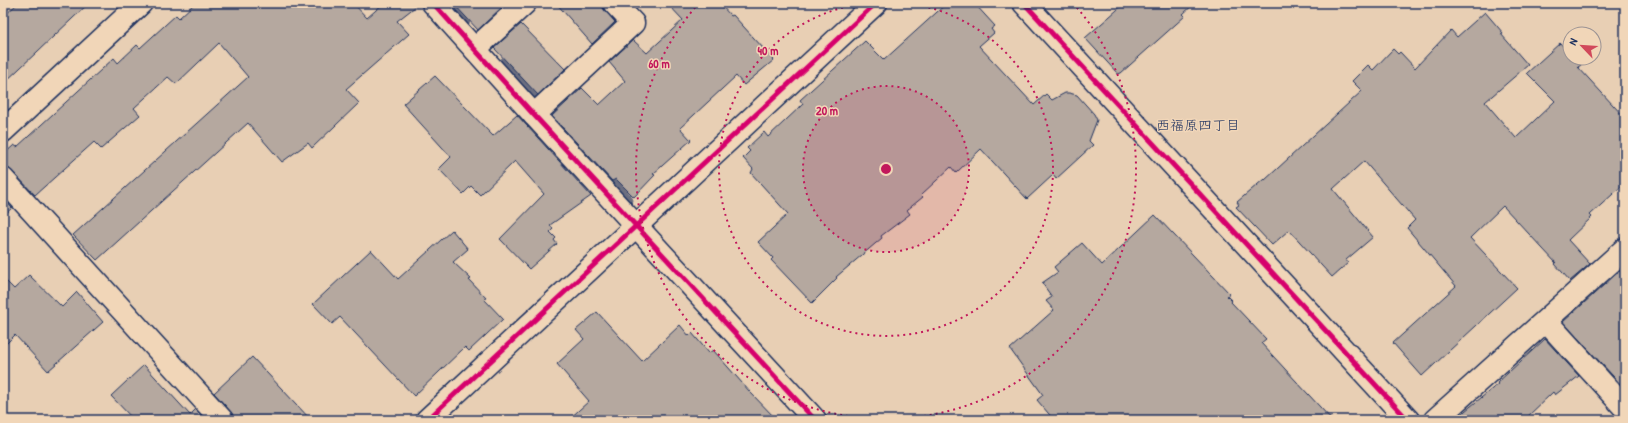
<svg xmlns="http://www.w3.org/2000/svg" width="1628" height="423" font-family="'Patrick Hand','Klee One',sans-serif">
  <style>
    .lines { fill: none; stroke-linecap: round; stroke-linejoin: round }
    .stream { stroke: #6c6e80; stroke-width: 8 }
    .building { fill: #b5a89f; stroke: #1b2f5e }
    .minor-casing { stroke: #1b2f5e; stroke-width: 25 }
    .minor { stroke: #f1d6b8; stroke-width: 22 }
    .cycleway-casing { stroke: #f1d6b8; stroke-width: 8 }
    .cycleway { stroke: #d6006c; stroke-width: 5 }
    .ring { fill: none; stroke: #c2185b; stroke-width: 2; stroke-dasharray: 2 4 }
    .labels { text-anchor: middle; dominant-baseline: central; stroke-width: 3; stroke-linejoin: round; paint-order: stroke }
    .neighbourhood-label { font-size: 14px; fill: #1b2f5e; stroke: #f1d6b8 }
    .centre { fill: #c2185b; stroke: #f1d6b8; stroke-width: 2 }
    .ring-label { font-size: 12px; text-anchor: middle; font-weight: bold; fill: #c2185b; stroke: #f1d6b8; stroke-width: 3; stroke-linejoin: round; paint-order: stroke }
  </style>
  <rect width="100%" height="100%" fill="#e8cfb4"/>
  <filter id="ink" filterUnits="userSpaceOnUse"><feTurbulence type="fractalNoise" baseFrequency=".025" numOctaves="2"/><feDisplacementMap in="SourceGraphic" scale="8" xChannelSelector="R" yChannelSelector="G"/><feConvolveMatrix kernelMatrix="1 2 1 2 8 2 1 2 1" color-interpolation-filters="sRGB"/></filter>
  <g filter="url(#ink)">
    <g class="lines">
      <g class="stream">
        <path d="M449,3L466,22"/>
        <path d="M503,62L534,96"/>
        <path d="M607,174L628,198L629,205"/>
      </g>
    </g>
    <g class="building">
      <path d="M18,3H89L3,84V17Z"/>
      <path d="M195,3H353L367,18L384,3H420L397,21L409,34L346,89L359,103L312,148L308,143L282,162L248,123L97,260L73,235L248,77L219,43L176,84L168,77L134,108L140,115L101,149L94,142L35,195L12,171L7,167H3V155L14,145L17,147L114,58L118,63L137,45L140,48L176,15L179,18Z"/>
      <path d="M453,3H501L503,6L478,30Z"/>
      <path d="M556,3H599L615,22L592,44Z"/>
      <path d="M667,3H719L731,16L733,15L774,60L744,85L736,76L680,128L691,140L653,174L655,175L634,197L616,179L612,181L552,116L582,88L599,105L625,81L609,62L633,40L647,53L683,20Z"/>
      <path d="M947,3H974L995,26L991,29L994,33L979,46L1034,105L1046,94L1052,100L1065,93H1069L1077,95L1094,114L1097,120L1089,141L1093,145L1056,179L1053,175L1027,199L981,149L956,173L951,167L921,195L923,197L907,210L910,214L881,236L882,238L836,277L837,278L812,303L771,260L773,258L758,242L788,214L751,173L753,169L743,158L750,151L747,148L764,132L768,137L803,104L800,100L865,41L884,60Z"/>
      <path d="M1125,3H1195L1183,14L1185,16L1121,73L1118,74L1085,38Z"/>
      <path d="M1485,12L1503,33L1501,34L1528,65L1485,102L1516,138L1555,101L1527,73L1560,43L1570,54V58H1574L1581,65L1578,67L1625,118V183L1590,215L1592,217L1568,240L1590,264L1570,281L1555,264L1556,263L1503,206L1470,238L1517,288L1422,376L1393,343L1456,286L1407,228L1415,220L1364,161L1333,189L1373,237L1346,260L1348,263L1332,277L1289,230L1272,245L1236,207L1239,205L1237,202L1264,179L1265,180L1362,91L1352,81L1368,65L1373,70L1393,49L1398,54L1400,52L1415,68L1451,30L1457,37Z"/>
      <path d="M521,24L565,69L538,95L494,48Z"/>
      <path d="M435,76L493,136L517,115L591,196L550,225L553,229L550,232L556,238L554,240L557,244L529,269L500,239L544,194L515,161L480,195L471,186L463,194L439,169L451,157L403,104Z"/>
      <path d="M3,198L12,208L3,216Z"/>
      <path d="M1155,215L1230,294L1227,296L1232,301L1231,302L1266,339L1261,343L1332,420H1054L1037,400L1043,395L1010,349L1054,310L1046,301L1052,297L1042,283L1058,272L1054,267L1082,243L1102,265Z"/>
      <path d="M452,230L468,249L453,262L471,279L469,280L486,298L484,299L503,319L469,351L465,347L414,396L340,317L332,324L313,304L371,250L398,279Z"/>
      <path d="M1625,266V389L1563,322Z"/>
      <path d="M29,275L62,307L77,292L103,322L48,371L15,335L3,347V278L14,289Z"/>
      <path d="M597,312L642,361L680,325L689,336L692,333L709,353L713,350L750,392L777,420H568L589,401L557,364L584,339L576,330Z"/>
      <path d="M1545,339L1579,376L1555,395L1553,392L1524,420H1454L1498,384L1497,383Z"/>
      <path d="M252,357L311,420H234L231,412L214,393Z"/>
      <path d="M144,365L190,415L196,409L205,420H134L111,396Z"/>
    </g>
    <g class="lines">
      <defs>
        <g id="minor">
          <path d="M433,3L534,115L815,420"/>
          <path d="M1024,3L1408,420"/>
          <path d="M475,49L525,3"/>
          <path d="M534,115L633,23L614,3"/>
          <path d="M3,131L141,3"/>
          <path d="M3,179L222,420"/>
          <path d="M1546,321L1625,408"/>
          <path d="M427,420L876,3"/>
          <path d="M1435,420L1625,249"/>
        </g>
      </defs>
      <use href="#minor" class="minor-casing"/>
      <use href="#minor" class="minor"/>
      <defs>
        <g id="cycleway">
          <path d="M433,3L534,115L815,420"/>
          <path d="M1024,3L1408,420"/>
          <path d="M427,420L876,3"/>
        </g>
      </defs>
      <use href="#cycleway" class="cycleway-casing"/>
      <use href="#cycleway" class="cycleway"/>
    </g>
  </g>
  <circle cx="886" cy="169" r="83" fill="#c2185b" fill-opacity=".12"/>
  <g class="ring">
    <circle cx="886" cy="169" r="83"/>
    <path d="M905 3A167 167 0 1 1 867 3"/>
    <path d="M1073 3A250 250 0 1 1 699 3"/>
  </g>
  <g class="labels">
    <g class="neighbourhood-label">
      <text x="1198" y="124">西福原四丁目</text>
    </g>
  </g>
  <circle cx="886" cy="169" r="6" class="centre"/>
  <g class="ring-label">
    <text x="768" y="55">40 m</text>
    <text x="659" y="68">60 m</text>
    <text x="827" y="115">20 m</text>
  </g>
  <rect width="1628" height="423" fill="none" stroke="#f1d6b8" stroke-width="16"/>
  <rect x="8" y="8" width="1612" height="407" fill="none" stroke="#1b2f5e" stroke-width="1.5" filter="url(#ink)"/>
  <g transform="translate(1582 46) rotate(295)"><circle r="19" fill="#f1d6b8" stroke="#9b9394"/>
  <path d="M0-3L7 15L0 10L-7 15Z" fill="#d1495b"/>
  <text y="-6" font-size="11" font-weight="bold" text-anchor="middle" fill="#1b2f5e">N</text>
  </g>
</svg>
